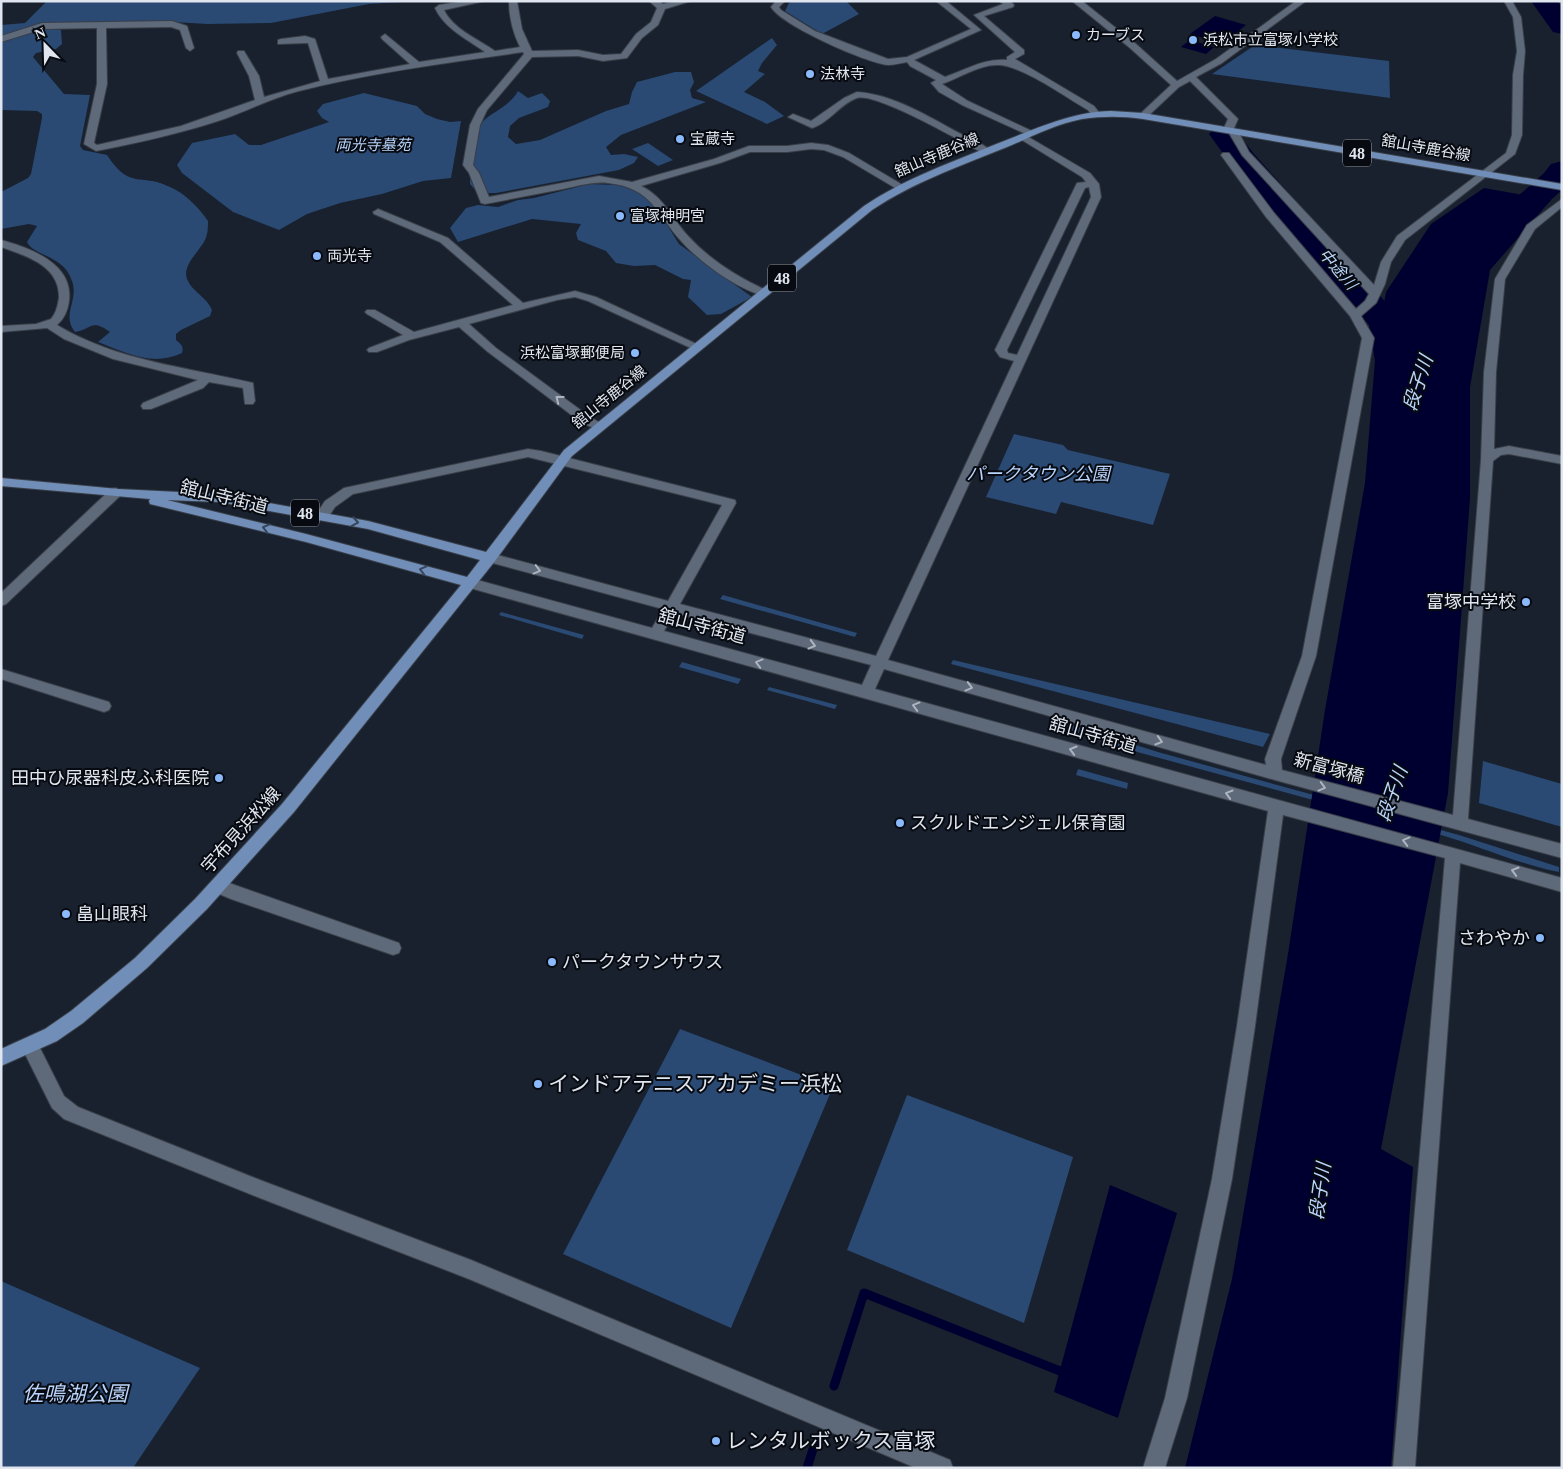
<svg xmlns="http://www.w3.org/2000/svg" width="1563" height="1469" font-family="'Times New Roman','Noto Sans JP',serif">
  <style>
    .green { fill: #2a4973 }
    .water { fill: #000030 }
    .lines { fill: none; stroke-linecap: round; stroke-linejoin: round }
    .stream { stroke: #000030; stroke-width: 9 }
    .river { fill: #000030; fill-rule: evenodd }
    .minor-casing { stroke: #393f49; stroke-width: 2 }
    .major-casing { stroke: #393f49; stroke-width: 2 }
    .minor { fill: #5e6979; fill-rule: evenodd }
    .major { fill: #708eb7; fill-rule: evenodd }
    .oneway { stroke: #acb4c0 }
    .oneway2 { stroke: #36455b }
    .poi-dot { fill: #8bbafc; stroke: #070a10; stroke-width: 2 }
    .labels { text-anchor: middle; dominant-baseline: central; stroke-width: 4; stroke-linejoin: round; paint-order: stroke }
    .far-poi-label { font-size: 15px; fill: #e0e6ef; stroke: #070a10; text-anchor: start }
    .far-park-label { font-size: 15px; font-style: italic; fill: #b9d4fc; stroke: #070a10 }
    .far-street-label { font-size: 15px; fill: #e0e6ef; stroke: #070a10 }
    .shield { fill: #070a10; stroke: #9fa4ac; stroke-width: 1 }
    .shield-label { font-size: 16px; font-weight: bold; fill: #e0e6ef }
    .far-water-label { font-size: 16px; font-style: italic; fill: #b9d5fd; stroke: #070a10 }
    .park-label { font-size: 18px; font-style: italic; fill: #b9d4fc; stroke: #070a10 }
    .street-label { font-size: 18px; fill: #e0e6ef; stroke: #070a10 }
    .poi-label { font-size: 18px; fill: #e0e6ef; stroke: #070a10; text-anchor: end }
    .water-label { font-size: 19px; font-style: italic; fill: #b9d5fd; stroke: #070a10 }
    .near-poi-label { font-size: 21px; fill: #e0e6ef; stroke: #070a10; text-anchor: start }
    .near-park-label { font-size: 21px; font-style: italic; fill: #b9d4fc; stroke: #070a10 }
  </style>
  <rect width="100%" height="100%" fill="#18212d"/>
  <g class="green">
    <path d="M47,1H417L369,4L271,23L207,24L174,22L31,27L1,37V25L25,23Z"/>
    <path d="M793,1H846L859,14L822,34L785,11L789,3Z"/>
    <path d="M42,28L61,30L62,44L56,49L36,53L33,57L64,94L90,95L80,146L83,150L107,155C131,191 139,172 170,187C185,193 199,208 208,221C208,227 208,234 205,240C199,252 182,265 187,279C192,292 207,297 212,310L210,316L181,330L176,334V340C181,344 184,346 182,353C152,367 127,353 98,342L110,332C90,318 92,330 75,332C61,314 79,301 72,281C64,255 33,256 27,242L37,226L29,224L1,229V192L28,178L31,174L42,118V114L37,111L1,110V42Z"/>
    <path d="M772,38L777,45L762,63L758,71L765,74L744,92L765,102L784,116L767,124L696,91Z"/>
    <path d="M1255,45L1389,61L1390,98L1212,74Z"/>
    <path d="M675,72H691L694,82L690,90L692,98L706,102L621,135L606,147L611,155L624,154L638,157L634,163L619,170L496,193H478L470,184C471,169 471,133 482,122C493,111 510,106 518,91L528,98L542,93L550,101L548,107L519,118L510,126L508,137L516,144L540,140L606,111L629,104L632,92L637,82Z"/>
    <path d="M364,93L417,106L425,114L437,119L450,122L461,121L451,178L423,181L382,194L340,203L307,214L279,230L233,212L182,173L177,165L192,143L235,134L249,145H261L329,122L322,118L317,111L323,104Z"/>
    <path d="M648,143L673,160L658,166L632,149Z"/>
    <path d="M589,184L618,185L641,193L658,210L679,244L752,297L721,314L707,315L688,297L691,280L683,279L655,265L634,266L616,263L606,251L578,240L576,233L581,224L532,219L458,242L450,228L466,208L478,205L498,207L518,200L534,198Z"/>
    <path d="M1014,434L1063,445L1068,450L1170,474L1153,525L1061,502L1056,514L986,497Z"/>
    <path d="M723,595L857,633L855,637L720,599Z"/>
    <path d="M501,612L584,635L582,639L499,615Z"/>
    <path d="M953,660L1270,734L1263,747L951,664Z"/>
    <path d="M682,662L741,679L738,684L679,667Z"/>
    <path d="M769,687L837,705L835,709L767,690Z"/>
    <path d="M1053,719L1158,752L1459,835L1559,867V872C1518,864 1479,846 1438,834L1108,744L1051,723Z"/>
    <path d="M1483,761L1562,784V827L1479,803Z"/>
    <path d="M1078,769L1128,783L1127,789L1076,775Z"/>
    <path d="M680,1029L833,1087L731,1328L563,1254Z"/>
    <path d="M907,1095L1073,1157L1024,1323L847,1250Z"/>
    <path d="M1,1281L200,1368L133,1468H1Z"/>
  </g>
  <g class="water">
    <path d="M1215,16L1246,25L1222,44L1190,34Z"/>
    <path d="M1190,40L1214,47L1206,54L1181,47Z"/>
    <path d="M1484,188L1551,200L1490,270L1470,387V498L1448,793L1381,1149L1413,1167L1391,1468H1185L1232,1279L1288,954L1325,710L1365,483L1376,348L1386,292L1431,224Z"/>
    <path d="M1110,1185L1177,1213L1118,1418L1054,1392Z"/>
  </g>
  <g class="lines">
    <g class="stream">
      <path d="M834,1386L864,1293L1060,1371"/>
      <path d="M807,1468L814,1446"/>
    </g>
    <g class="river">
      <path d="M1531,1H1557L1562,7V34L1553,32Z"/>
      <path d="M1224,125L1234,128L1254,154L1398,316L1403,323L1414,379L1409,387L1396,390L1383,387L1378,379L1369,325L1232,166L1209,134L1214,128Z"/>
      <path d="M1562,161V190L1499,247L1488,250L1477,247L1472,240L1477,233L1544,173L1551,164Z"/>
    </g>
    <defs>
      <g id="minor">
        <path d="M464,1H485L444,10C453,29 478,39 495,51L520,47C513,33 509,17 509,1H517L522,29L532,51L578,50L603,55L621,54L636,34L651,22L657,8L649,1H659L663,4L675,1H691L665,9L658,25L642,38L627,58L603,61L578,56L532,57L487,110L480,125L473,165L479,173L489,197L599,176L632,182L714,159L749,146H787L811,143L828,145L849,153L906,187L905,189H897L843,157L824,150L811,149L787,152H750L720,163L641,186C664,197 672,218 688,236C710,260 739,278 768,291L770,293L764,296C737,289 701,263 682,242C656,214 653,188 608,183C594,181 578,186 563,189C537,194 511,199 485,204L481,203L469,173L463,165L470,125L478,109L524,54L523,52C448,63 373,72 299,91C271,98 245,112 218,121C178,134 137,143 96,151L84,144L97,84V28L43,29L1,42V36L42,23L172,21L187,26L194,48L190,51L186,48L180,30L171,27L106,28L107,84L94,143L97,145L181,126L255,100L249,76L237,53L238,51H244L259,76L264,97L320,81L308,43L278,44V40L281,39L305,36L315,39L328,79L410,64L382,39L381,37L385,34L419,62L485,52C467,39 445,29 435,8L439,5Z"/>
        <path d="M776,1H785L779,7L781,10L815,31L888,59L907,57L971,29L936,1H946L981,30L914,60L945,77C966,70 983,58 1007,60V57L1015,52L974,15L1003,4L999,1H1010L1014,5L1013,7L984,16L1024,50V54L1015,59L1094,106L1101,115L1099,117H1093L1088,110C1067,98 1020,64 997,65C978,65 960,78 942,84L968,101L1036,133L1034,135H1028L962,105L939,92L933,85L931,83L936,80L910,66L907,62C901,63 894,65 888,65C866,63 781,25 771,7Z"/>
        <path d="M1072,1H1082L1136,44L1177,81L1216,59L1296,1H1306L1222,63L1196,77L1238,119L1234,128L1238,131L1249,152L1374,285L1381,262L1397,236L1506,153L1512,135L1513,75L1517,51L1513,17L1504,1H1512L1521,17L1525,51L1523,75L1522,135L1515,154L1405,240L1391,262L1385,284L1376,303L1361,316L1374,338L1316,656L1281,759L1282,770L1453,815L1481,460L1484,372L1495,279L1527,225L1562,199V207L1535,229L1505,279L1496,372L1494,449L1509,446L1562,456V464L1509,454L1501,455L1493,461L1468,819L1562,844V858L1275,780L884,669L875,689L1562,878V892L1460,863L1415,1468H1393L1445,858L1283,815L1255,1026L1232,1179L1187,1398L1165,1468H1143L1165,1398L1212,1179L1237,1026L1268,811L470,588L465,586L463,583L465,580L470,578L652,628L663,609L485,561L483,558L485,555L490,553L668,601L722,505L528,457L353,494L335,507L327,519H317L315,516L325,501L344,488L528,449L541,451L735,500L736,503L680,604L876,656L1014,361L1000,357L995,350L1076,185L1077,183L1086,182L1082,177L1017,137L1022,134L1025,135L1090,173L1099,184L1101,197L888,660L1266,765L1265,759L1302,656L1362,338L1350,316L1266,217L1221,155L1223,153H1229L1274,213L1356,309L1365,301L1369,294L1242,155L1229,133L1223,130L1228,119L1190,81L1179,87L1146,118H1140V114L1171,85L1130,48ZM1089,187L1091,197L1017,355L1008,353L1007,350L1085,188ZM675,613L871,665L862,685L664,631Z"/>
        <path d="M857,92C893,94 929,117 961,134C970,139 983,143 991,151L986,154L983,153C962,142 876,92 857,98C840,104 829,123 812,128L788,117L793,114L811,121L844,98Z"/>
        <path d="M378,209L448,238L523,303L575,291L596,297L703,347L697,350L693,349L588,301L575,297L557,300L469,324L496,348L590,417L606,426L604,429H596L582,423L488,352L459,327L409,340L377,352H369L367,350L369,348L403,335L367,314L365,312L367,310H375L414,332L513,305L440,242L374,214L373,212Z"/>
        <path d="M1,240C31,248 74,264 69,301C68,310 64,319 57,325C117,361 186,367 253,383L255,401L253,404H245L243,388L209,382L203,388L151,409H143L141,406L143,403L198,380L113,359L64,339L47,328L1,332V326L36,324L51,319C56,313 58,305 59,297C59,265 26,256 1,247Z"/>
        <path d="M116,488L122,492L121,495L6,604L1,606V593L111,489Z"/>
        <path d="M1,669L109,702L111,706L109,710L104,712L1,679Z"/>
        <path d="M218,879L399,943L401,948L399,953L393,955L231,899L212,891L210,886L212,881Z"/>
        <path d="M30,1038L36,1040L64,1096L78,1107L260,1180L471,1260L950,1460L953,1468H916L469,1279L260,1198L64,1119L52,1108L21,1046L24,1040Z"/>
      </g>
      <path id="major" d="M1111,111L1143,113L1562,184V190L1143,119C1123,116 1102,116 1082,119C1056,124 1031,137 1007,147C960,166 914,182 872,210L572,456L495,561L294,812L207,909L147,968L83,1023L57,1041L1,1066V1049L45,1029L71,1011L135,958L195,899L282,804L461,585L306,542L150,504L149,501L150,499L1,486V478L118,489L219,494L368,521L486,552L564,450L864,206C906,178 952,162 999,143C1036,129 1070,112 1111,111ZM167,500L219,502L368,529L480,560L467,577L306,534Z"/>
    </defs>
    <use href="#minor" class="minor-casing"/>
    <use href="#major" class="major-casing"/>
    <use href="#minor" class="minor"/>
    <use href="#major" class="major"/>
  </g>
  <defs><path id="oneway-chevron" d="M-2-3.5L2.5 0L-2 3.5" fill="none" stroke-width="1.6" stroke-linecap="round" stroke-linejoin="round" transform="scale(1.25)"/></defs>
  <g class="oneway">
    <use href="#oneway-chevron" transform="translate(559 399) rotate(-142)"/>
    <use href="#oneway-chevron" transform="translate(537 570) rotate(15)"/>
    <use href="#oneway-chevron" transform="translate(812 645) rotate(15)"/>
    <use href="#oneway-chevron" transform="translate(759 663) rotate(-165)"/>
    <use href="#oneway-chevron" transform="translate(969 687) rotate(15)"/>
    <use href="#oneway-chevron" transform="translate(916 706) rotate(-165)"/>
    <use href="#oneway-chevron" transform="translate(1159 741) rotate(16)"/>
    <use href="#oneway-chevron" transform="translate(1073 750) rotate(-164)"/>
    <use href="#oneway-chevron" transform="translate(1322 787) rotate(15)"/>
    <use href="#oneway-chevron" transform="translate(1229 794) rotate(-164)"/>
    <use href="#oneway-chevron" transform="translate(1406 841) rotate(-165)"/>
    <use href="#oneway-chevron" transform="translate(1515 871) rotate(-164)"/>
  </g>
  <g class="oneway2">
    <use href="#oneway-chevron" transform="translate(355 522) rotate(10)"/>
    <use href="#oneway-chevron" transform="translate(266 528) rotate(-166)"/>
    <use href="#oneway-chevron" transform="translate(423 570) rotate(-165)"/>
  </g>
  <g class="poi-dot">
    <circle cx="1076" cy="35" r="5"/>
    <circle cx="1193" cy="40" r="5"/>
    <circle cx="810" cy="74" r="5"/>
    <circle cx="680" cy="139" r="5"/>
    <circle cx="620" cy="216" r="5"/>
    <circle cx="317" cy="256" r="5"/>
    <circle cx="635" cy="353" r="5"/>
    <circle cx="1526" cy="602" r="5"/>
    <circle cx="219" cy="778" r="5"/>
    <circle cx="900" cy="823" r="5"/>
    <circle cx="66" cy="914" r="5"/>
    <circle cx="1540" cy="938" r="5"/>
    <circle cx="552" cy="962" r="5"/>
    <circle cx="538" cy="1084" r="5"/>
    <circle cx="716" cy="1441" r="5"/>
  </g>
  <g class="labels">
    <g class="far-poi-label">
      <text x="1086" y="35">カーブス</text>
      <text x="1203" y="40">浜松市立富塚小学校</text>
      <text x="820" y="74">法林寺</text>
      <text x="690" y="139">宝蔵寺</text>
      <text x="630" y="216">富塚神明宮</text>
      <text x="327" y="256">両光寺</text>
      <text x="625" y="353" text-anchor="end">浜松富塚郵便局</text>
    </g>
    <g class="far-park-label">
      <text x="373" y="145">両光寺墓苑</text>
    </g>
    <g class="far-street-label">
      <text transform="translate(1426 148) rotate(10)">舘山寺鹿谷線</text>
      <text transform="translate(937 155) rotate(-23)">舘山寺鹿谷線</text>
      <text transform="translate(609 397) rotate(-39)">舘山寺鹿谷線</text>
    </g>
    <g class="shield">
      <rect x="1343" y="139.5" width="28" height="27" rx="4"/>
      <rect x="768" y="264.5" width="28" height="27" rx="4"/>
      <rect x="291" y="499.5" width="28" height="27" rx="4"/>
    </g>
    <g class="shield-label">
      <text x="1357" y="153">48</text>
      <text x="782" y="278">48</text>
      <text x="305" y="513">48</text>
    </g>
    <g class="far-water-label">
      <text transform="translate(1338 269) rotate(49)">中途川</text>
    </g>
    <g class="park-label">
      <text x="1038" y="474">パークタウン公園</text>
    </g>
    <g class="street-label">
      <text transform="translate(224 497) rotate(14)">舘山寺街道</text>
      <text transform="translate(702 626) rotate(15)">舘山寺街道</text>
      <text transform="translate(1093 735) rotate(16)">舘山寺街道</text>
      <text transform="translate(1329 768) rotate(15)">新富塚橋</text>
      <text transform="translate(241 830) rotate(-48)">宇布見浜松線</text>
    </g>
    <g class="poi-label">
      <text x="1516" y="602">富塚中学校</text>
      <text x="209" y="778">田中ひ尿器科皮ふ科医院</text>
      <text x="910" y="823" text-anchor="start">スクルドエンジェル保育園</text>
      <text x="76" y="914" text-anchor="start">畠山眼科</text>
      <text x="1530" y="938">さわやか</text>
      <text x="562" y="962" text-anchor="start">パークタウンサウス</text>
    </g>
    <g class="water-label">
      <text transform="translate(1418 383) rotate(-72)">段子川</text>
      <text transform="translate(1392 794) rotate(-71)">段子川</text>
      <text transform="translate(1320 1191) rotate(-82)">段子川</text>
    </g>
    <g class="near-poi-label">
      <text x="548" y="1084">インドアテニスアカデミー浜松</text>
      <text x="726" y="1441">レンタルボックス富塚</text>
    </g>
    <g class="near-park-label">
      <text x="75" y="1394">佐鳴湖公園</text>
    </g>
  </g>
  <rect width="1563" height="1469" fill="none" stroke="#e0e6ef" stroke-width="5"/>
  <g transform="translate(45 45) rotate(337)" stroke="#070a10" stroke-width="4" paint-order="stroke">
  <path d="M0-4L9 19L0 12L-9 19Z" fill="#e0e6ef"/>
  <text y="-8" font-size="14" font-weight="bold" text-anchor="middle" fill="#e0e6ef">N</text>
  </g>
</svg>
